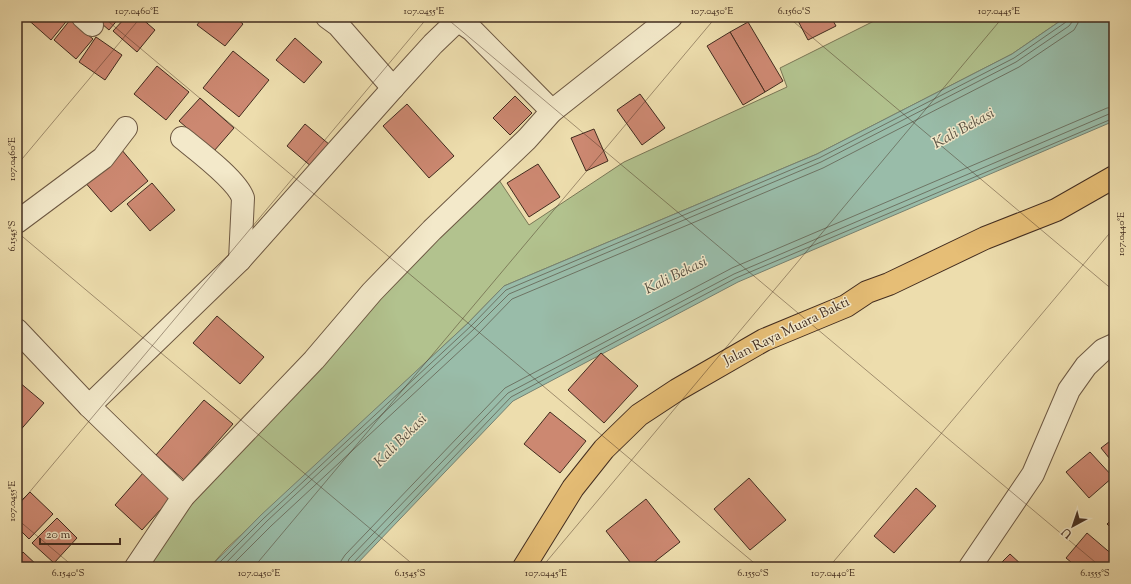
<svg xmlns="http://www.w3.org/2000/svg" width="1131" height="584" font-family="'Sorts Mill Goudy',serif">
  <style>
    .green { fill: #b2c28e; stroke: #7a7756 }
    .water { fill: #99bca9; stroke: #768272 }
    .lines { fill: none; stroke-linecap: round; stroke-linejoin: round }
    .shore { stroke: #6e7464; stroke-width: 1 }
    .building { fill: #cc8871; stroke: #422c1f }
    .minor-casing { stroke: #6d5842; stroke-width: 24 }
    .major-casing { stroke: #422c1f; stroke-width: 24 }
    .minor { stroke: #f3e9ca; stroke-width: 22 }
    .major { stroke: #e6be76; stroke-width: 22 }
    .ticks { fill: none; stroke: #422c1f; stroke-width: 1; stroke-opacity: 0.45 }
    .labels { text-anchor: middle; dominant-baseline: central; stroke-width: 3; stroke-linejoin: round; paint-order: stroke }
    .street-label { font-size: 14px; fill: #422c1f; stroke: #f3e9ca }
    .water-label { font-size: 15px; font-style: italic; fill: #585042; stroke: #f3e9ca }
    .neatline { fill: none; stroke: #422c1f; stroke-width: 1.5 }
    .ticks-label { font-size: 10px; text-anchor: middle; fill: #422c1f }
  </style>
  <rect width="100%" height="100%" fill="#edddad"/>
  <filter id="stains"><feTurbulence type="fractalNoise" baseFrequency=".005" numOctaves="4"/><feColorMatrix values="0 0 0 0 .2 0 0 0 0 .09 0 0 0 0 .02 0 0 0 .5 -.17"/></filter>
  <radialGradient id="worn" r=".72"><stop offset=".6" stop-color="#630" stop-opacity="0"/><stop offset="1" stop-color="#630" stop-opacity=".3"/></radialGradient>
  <path class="green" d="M882,17H1066L1012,54L817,154L504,286L468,323L226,549L210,567H136L183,497L493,171L529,225L624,162L787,87L780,68Z"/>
  <path class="water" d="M1066,17H1114V121L738,282L513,401L354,567H210L261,515L468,323L504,286L817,154L1012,54Z"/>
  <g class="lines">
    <g class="shore">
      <path d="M215,567L264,518L471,326L506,290L819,158L1014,58L1066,22L1068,17"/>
      <path d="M222,567L267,521L474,329L509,294L821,162L1016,62L1069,26L1072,22L1073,17"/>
      <path d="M230,567L271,526L478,334L512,299L823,168L1019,67L1074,30L1078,23L1079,17"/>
      <path d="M340,567L341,561L345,555L505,388L732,268L1107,108L1114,107"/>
      <path d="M346,567L349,559L508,393L734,274L1109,114L1114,113"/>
      <path d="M351,567L353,563L511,397L736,278L1114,118"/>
    </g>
  </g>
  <g class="building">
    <path d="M25,17H70L51,40Z"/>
    <path d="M94,17H120L109,30Z"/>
    <path d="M126,17H140L155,30L137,52L113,31Z"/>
    <path d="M203,17H235L243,24L225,46L197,25Z"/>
    <path d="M796,17H831L836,26L808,40Z"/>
    <path d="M70,20L93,39L76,59L54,40Z"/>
    <path d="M748,22L783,81L765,92L730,32Z"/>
    <path d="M730,32L765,92L743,105L707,46Z"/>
    <path d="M96,37L122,55L105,80L79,62Z"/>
    <path d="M295,38L322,62L304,83L276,60Z"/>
    <path d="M233,51L269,80L239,117L203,88Z"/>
    <path d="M157,66L189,92L166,120L134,94Z"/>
    <path d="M640,94L665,128L642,145L617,110Z"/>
    <path d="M515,96L532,113L510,135L493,118Z"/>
    <path d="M200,98L234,128L214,151L179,121Z"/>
    <path d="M407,104L454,156L429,178L383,126Z"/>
    <path d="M305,124L330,145L312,167L287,146Z"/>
    <path d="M594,129L608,161L586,171L571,138Z"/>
    <path d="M121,149L148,181L111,212L83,180Z"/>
    <path d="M538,164L560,197L529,217L507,183Z"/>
    <path d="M152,183L175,210L150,231L127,204Z"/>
    <path d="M217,316L264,357L240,384L193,343Z"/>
    <path d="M601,353L638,386L604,423L568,390Z"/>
    <path d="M19,382L44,403L17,434V384Z"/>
    <path d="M204,400L233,424L184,480L156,455Z"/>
    <path d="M550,412L586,441L560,473L524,444Z"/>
    <path d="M1114,438V464L1101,448Z"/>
    <path d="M1090,452L1113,477L1089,498L1066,472Z"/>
    <path d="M143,473L171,498L142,530L115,505Z"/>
    <path d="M749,478L786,520L750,550L714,509Z"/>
    <path d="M916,488L936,506L894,553L874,536Z"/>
    <path d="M30,492L53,514L29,539L17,527V505Z"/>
    <path d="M646,499L680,542L648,567H634L606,531Z"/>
    <path d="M1114,517V531L1107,524Z"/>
    <path d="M57,518L77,538L54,563L32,543Z"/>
    <path d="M1087,533L1114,556V564L1112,567H1077L1066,558Z"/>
    <path d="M23,552L39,567H17V559Z"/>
    <path d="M1010,554L1024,567H997Z"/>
  </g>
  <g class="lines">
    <defs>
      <g id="minor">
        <path d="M83,17L92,25"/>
        <path d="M327,17L338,25L393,88"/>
        <path d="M453,17L472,30L552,111"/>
        <path d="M182,138C198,151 237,180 243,198L240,260"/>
        <path d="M17,222L103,158L126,128"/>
        <path d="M17,330L89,406L183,497"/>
        <path d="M89,406L240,260L393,88L433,44L457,21"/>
        <path d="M136,567L183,497L314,360L372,292L432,230L527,139L552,111L671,17"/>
        <path d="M970,567L1033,474L1069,390L1086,366L1103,350L1114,345"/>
      </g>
      <path id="major" d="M524,567L573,488L604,449L639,415L677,390L764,340L846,306L867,292L889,284L985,238L1056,210L1114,177"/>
    </defs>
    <use href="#minor" class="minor-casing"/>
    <use href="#major" class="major-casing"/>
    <use href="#minor" class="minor"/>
    <use href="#major" class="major"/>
  </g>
  <path class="ticks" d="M103,17L759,567M445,17L1101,567M788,17L1114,291M17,165L141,17M17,232L416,567M17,507L428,17M17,519L74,567M254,567L716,17M542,567L1003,17M829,567L1114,228"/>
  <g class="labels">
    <g class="street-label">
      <text transform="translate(787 332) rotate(-26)">Jalan Raya Muara Bakti</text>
    </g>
    <g class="water-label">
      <text transform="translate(964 129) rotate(-29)">Kali Bekasi</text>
      <text transform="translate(676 276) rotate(-26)">Kali Bekasi</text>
      <text transform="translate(401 441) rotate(-45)">Kali Bekasi</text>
    </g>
  </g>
  <rect width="1131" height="584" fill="none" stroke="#edddad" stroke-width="44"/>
  <g transform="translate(1073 526) rotate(220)" stroke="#f3e9ca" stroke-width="3" paint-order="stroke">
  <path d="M0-3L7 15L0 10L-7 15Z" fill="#422c1f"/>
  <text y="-6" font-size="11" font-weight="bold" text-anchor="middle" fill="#422c1f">U</text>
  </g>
  <path d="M40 538v6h80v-6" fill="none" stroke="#422c1f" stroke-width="2"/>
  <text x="46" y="538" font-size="12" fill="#422c1f" stroke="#f3e9ca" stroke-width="3" paint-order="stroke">20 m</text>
  <rect x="22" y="22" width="1087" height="540" class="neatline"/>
  <g class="ticks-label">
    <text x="137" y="14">107.0460°E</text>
    <text x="424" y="14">107.0455°E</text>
    <text x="712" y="14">107.0450°E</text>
    <text x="794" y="14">6.1560°S</text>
    <text x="999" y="14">107.0445°E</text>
    <text transform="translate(11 159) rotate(-90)" y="4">107.0460°E</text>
    <text transform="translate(1120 234) rotate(-90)" y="4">107.0440°E</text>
    <text transform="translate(11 236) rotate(-90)" y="4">6.1545°S</text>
    <text transform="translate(11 501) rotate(-90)" y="4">107.0455°E</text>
    <text x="68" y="576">6.1540°S</text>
    <text x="259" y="576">107.0450°E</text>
    <text x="410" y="576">6.1545°S</text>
    <text x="546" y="576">107.0445°E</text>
    <text x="753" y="576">6.1550°S</text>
    <text x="833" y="576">107.0440°E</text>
    <text x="1095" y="576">6.1555°S</text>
  </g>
  <rect width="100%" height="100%" filter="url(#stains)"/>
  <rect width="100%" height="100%" fill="url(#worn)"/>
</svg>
